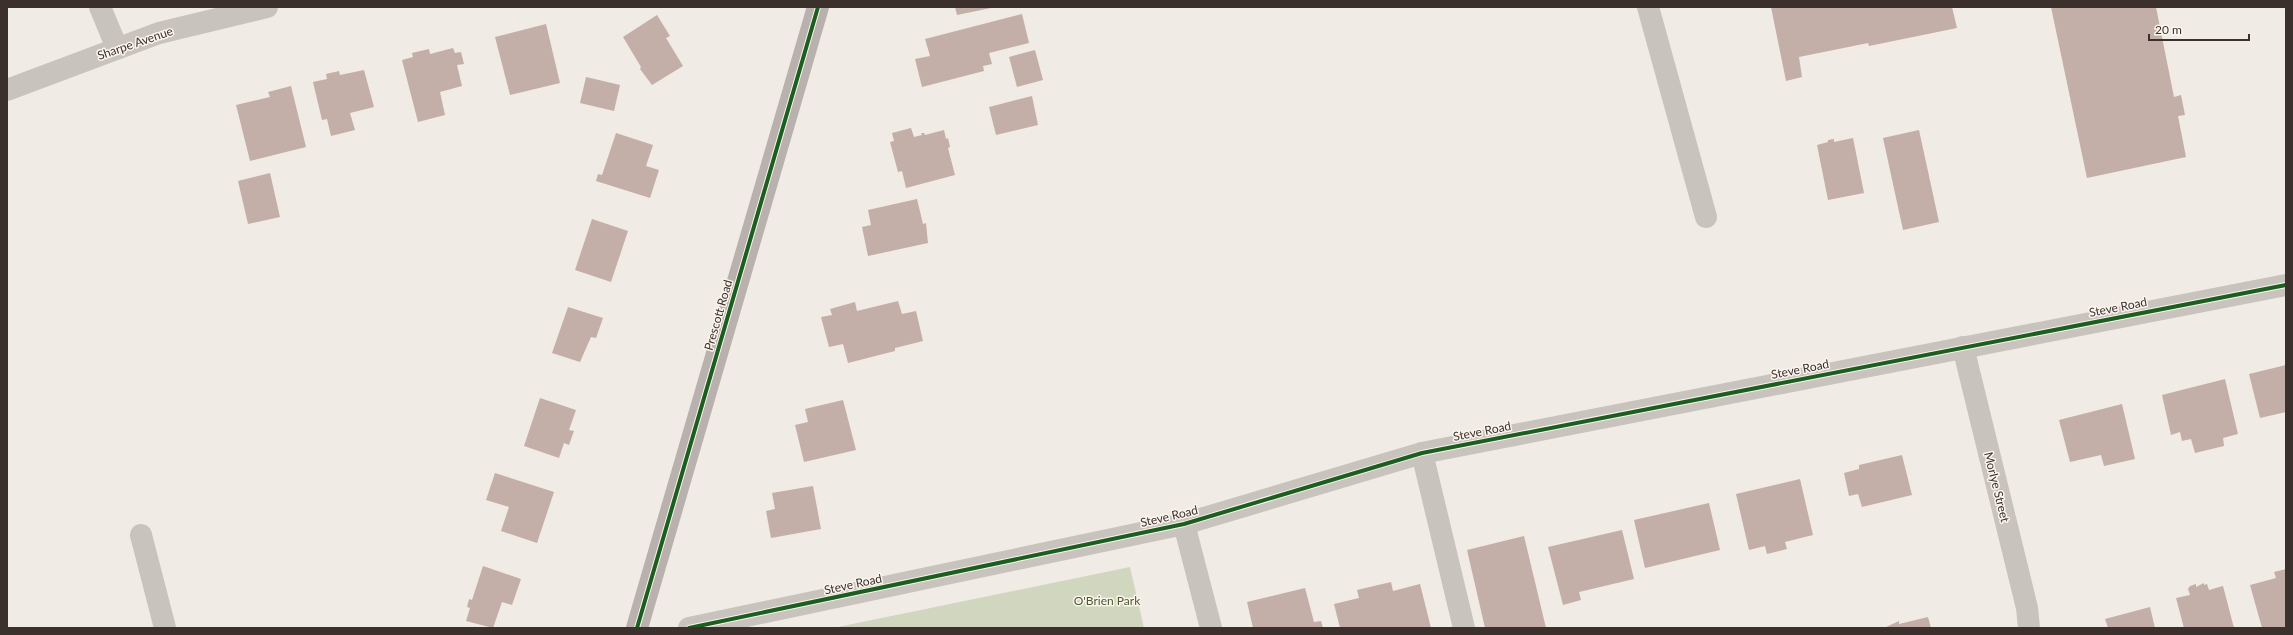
<svg xmlns="http://www.w3.org/2000/svg" width="2293" height="635" font-family="Lato,sans-serif">
  <style>
    .green { fill: #d1d6bf }
    .building { fill: #c3afa7 }
    .lines { fill: none; stroke-linecap: round; stroke-linejoin: round }
    .minor { stroke: #c9c3be; stroke-width: 22 }
    .major { stroke: #b8b1ad; stroke-width: 22 }
    .cycleway-casing { stroke: #fbf5ee; stroke-width: 6 }
    .cycleway { stroke: #1b5e20; stroke-width: 4 }
    .labels { text-anchor: middle; dominant-baseline: central; stroke-width: 3; stroke-linejoin: round; paint-order: stroke }
    .street-label { font-size: 12px; fill: #3b302b; stroke: #fbf5ee }
    .park-label { font-size: 12px; fill: #4a5a2e; stroke: #fbf5ee }
  </style>
  <rect width="100%" height="100%" fill="#f0ebe5"/>
  <path class="green" d="M1130,567L1144,628H833Z"/>
  <g class="building">
    <path d="M955,7H991V8L957,15Z"/>
    <path d="M1771,7H1952L1957,28L1869,46L1868,43L1799,57L1802,77L1786,81Z"/>
    <path d="M2051,7H2156L2174,97L2181,95L2185,115L2178,116L2186,157L2087,178Z"/>
    <path d="M1022,14L1029,43L989,53L992,64L983,66L984,71L922,87L915,59L930,56L925,39Z"/>
    <path d="M657,15L670,36L666,38L683,66L652,85L640,69L641,67L623,37Z"/>
    <path d="M546,24L560,83L510,95L495,37Z"/>
    <path d="M453,48L455,53L461,52L464,64L457,65L462,86L440,92L445,115L418,122L402,60L413,57L412,53L429,49L430,54Z"/>
    <path d="M1035,50L1043,80L1017,87L1009,57Z"/>
    <path d="M364,70L374,107L350,113L355,130L331,136L327,119L322,120L313,82L327,79L326,74L339,71L340,75Z"/>
    <path d="M586,77L620,85L614,111L580,103Z"/>
    <path d="M291,86L306,147L250,161L236,105L270,97L268,92Z"/>
    <path d="M1032,96L1038,125L996,135L989,107Z"/>
    <path d="M911,128L914,137L922,135L921,133H924L925,135L944,130L946,139L948,138L950,147L948,148L955,175L906,188L902,171L898,172L890,142L894,141L892,133Z"/>
    <path d="M1919,130L1939,222L1903,230L1883,138Z"/>
    <path d="M616,133L653,145L646,166L659,170L650,198L596,181L598,174L602,175Z"/>
    <path d="M1853,138L1864,193L1828,200L1817,145L1828,142V140L1834,139V142Z"/>
    <path d="M270,173L280,217L248,224L238,181Z"/>
    <path d="M917,199L923,224L926,223L928,243L868,256L862,227L871,225L868,210Z"/>
    <path d="M592,219L628,231L611,282L575,270Z"/>
    <path d="M898,301L902,314L916,311L923,341L895,348V351L848,363L843,344L829,347L821,317L832,315L830,309L855,302L857,311Z"/>
    <path d="M568,307L603,318L596,338L591,337L580,362L552,353Z"/>
    <path d="M2286,365V412L2260,418L2249,374Z"/>
    <path d="M2225,379L2238,434L2223,438L2224,446L2195,453L2191,439L2182,441L2180,432L2171,435L2162,395Z"/>
    <path d="M540,398L576,410L569,430L574,431L569,445L564,443L559,458L524,446Z"/>
    <path d="M843,400L856,450L804,462L795,425L808,422L805,409Z"/>
    <path d="M2122,404L2135,459L2104,466L2101,455L2070,462L2059,420Z"/>
    <path d="M1902,455L1912,495L1862,507L1858,494L1849,496L1844,473L1859,469V465Z"/>
    <path d="M495,473L554,492L537,543L501,531L509,507L486,500Z"/>
    <path d="M1800,479L1813,535L1785,542L1787,549L1767,554L1765,546L1749,550L1736,494Z"/>
    <path d="M813,486L821,529L771,538L766,511L775,509L772,493Z"/>
    <path d="M1709,503L1720,550L1645,568L1634,520Z"/>
    <path d="M1622,530L1634,579L1579,592L1581,600L1563,605L1548,547Z"/>
    <path d="M1524,536L1546,628H1485L1467,550Z"/>
    <path d="M483,566L521,579L512,605L502,602L493,628L466,621L470,608L467,607L469,599L472,600Z"/>
    <path d="M2286,569V628H2262L2250,585L2276,578L2274,572Z"/>
    <path d="M1391,582L1393,591L1420,584L1431,628H1340L1334,604L1359,598L1357,590Z"/>
    <path d="M2204,583V585L2207,584L2209,590L2223,586L2234,628H2184L2176,598L2190,595L2188,589L2190,586L2196,584V587Z"/>
    <path d="M1305,588L1314,622L1321,621L1323,628H1253L1247,602Z"/>
    <path d="M2150,607L2155,628H2108L2105,619Z"/>
    <path d="M1928,617L1931,628H1884L1899,621V624Z"/>
  </g>
  <g class="lines">
    <g class="minor">
      <path d="M100,7L117,48"/>
      <path d="M1648,7L1706,217"/>
      <path d="M7,90L159,33L267,7"/>
      <path d="M1963,347L2027,608L2029,628"/>
      <path d="M1422,453L1464,628"/>
      <path d="M1184,524L1211,628"/>
      <path d="M141,535L165,628"/>
      <path d="M689,628L1184,524L1422,453L2286,285"/>
    </g>
    <path class="major" d="M637,628L818,7"/>
    <defs>
      <g id="cycleway">
        <path d="M637,628L818,7"/>
        <path d="M689,628L1184,524L1422,453L2286,285"/>
      </g>
    </defs>
    <use href="#cycleway" class="cycleway-casing"/>
    <use href="#cycleway" class="cycleway"/>
  </g>
  <g class="labels">
    <g class="street-label">
      <text transform="translate(135 43) rotate(-19)">Sharpe Avenue</text>
      <text transform="translate(2118 307) rotate(-11)">Steve Road</text>
      <text transform="translate(718 315) rotate(-74)">Prescott Road</text>
      <text transform="translate(1800 369) rotate(-11)">Steve Road</text>
      <text transform="translate(1482 431) rotate(-11)">Steve Road</text>
      <text transform="translate(1997 487) rotate(76)">Morlye Street</text>
      <text transform="translate(1169 516) rotate(-13)">Steve Road</text>
      <text transform="translate(853 584) rotate(-12)">Steve Road</text>
    </g>
    <g class="park-label">
      <text x="1107" y="600">O'Brien Park</text>
    </g>
  </g>
  <rect width="2293" height="635" fill="none" stroke="#3b302b" stroke-width="16"/>
  <path d="M2149 34v6h100v-6" fill="none" stroke="#3b302b" stroke-width="2"/>
  <text x="2155" y="34" font-size="12" fill="#3b302b" stroke="#fbf5ee" stroke-width="3" paint-order="stroke">20 m</text>
</svg>
